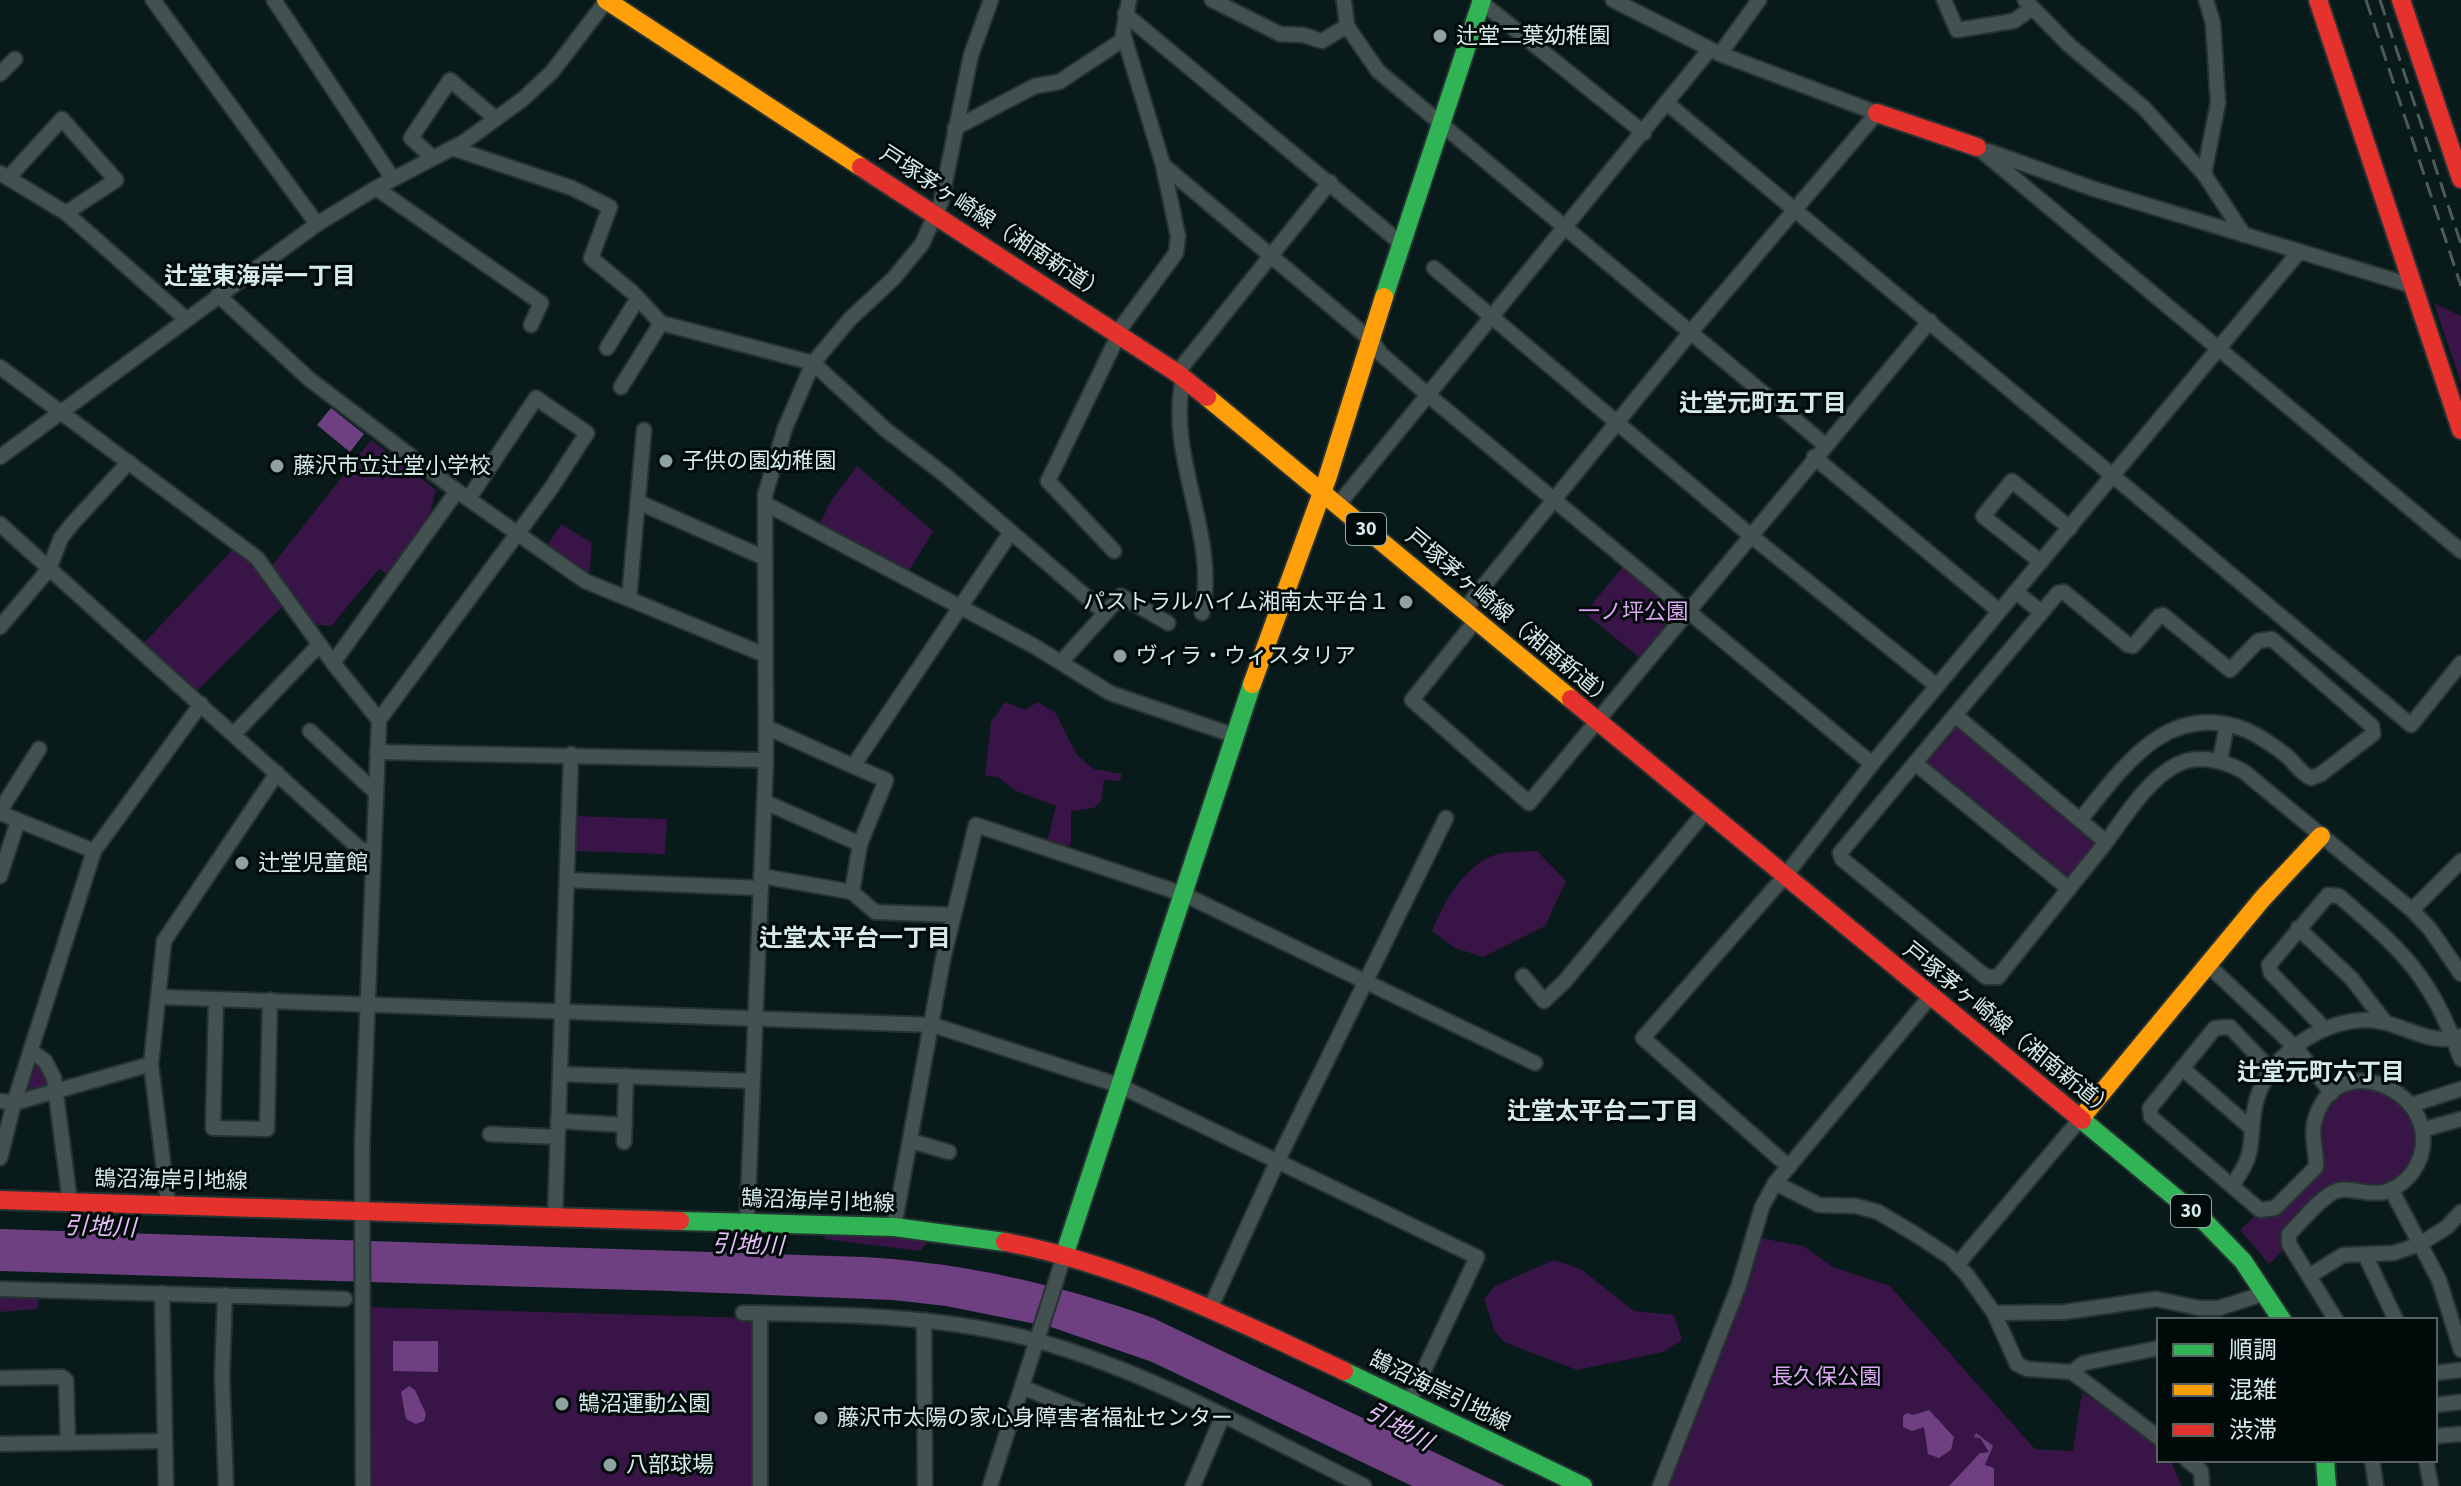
<svg xmlns="http://www.w3.org/2000/svg" width="2461" height="1486" font-family="'Source Sans 3','Noto Sans JP',sans-serif">
  <style>
    .green { fill: #381447 }
    .water { fill: #6e4082 }
    .lines { fill: none; stroke-linecap: round; stroke-linejoin: round }
    .street-casing { stroke: #273333; stroke-width: 18 }
    .fast-casing { stroke: #273333; stroke-width: 22 }
    .slow-casing { stroke: #273333; stroke-width: 22 }
    .jam-casing { stroke: #273333; stroke-width: 22 }
    .street { stroke: #435251; stroke-width: 14 }
    .fast { stroke: #30b455; stroke-width: 18 }
    .slow { stroke: #ff9f0a; stroke-width: 18 }
    .jam { stroke: #e5322d; stroke-width: 18 }
    .rail { stroke: #4d5b5a; stroke-width: 3; stroke-dasharray: 16 8; stroke-linecap: butt }
    .poi-dot { fill: #8da2a1; stroke: #000a09; stroke-width: 3 }
    .labels { text-anchor: middle; dominant-baseline: central; stroke-width: 6; stroke-linejoin: round; paint-order: stroke }
    .shield { fill: #000a09; stroke: #94a8a6; stroke-width: 2 }
    .shield-label { font-size: 20px; font-weight: bold; fill: #d4ebe9 }
    .poi-label { font-size: 22px; fill: #d4ebe9; stroke: #000a09; text-anchor: start }
    .street-label { font-size: 22px; fill: #d4ebe9; stroke: #000a09 }
    .park-label { font-size: 22px; fill: #dda5f4; stroke: #000a09 }
    .neighbourhood-label { font-size: 24px; font-weight: bold; fill: #d4ebe9; stroke: #000a09 }
    .water-label { font-size: 24px; font-style: italic; fill: #e8bdf9; stroke: #000a09 }
  </style>
  <rect width="100%" height="100%" fill="#091a1a"/>
  <g class="green">
    <path d="M2434,303L2461,316V383Z"/>
    <path d="M371,440L436,490L429,516L387,574L379,569L331,626L315,625L271,567Z"/>
    <path d="M857,466L933,531L909,571L820,523L831,501Z"/>
    <path d="M561,524L592,543L589,578L546,547Z"/>
    <path d="M235,547L254,562L284,605L194,694L141,646Z"/>
    <path d="M1625,564L1682,611L1642,660L1585,613Z"/>
    <path d="M1005,702L1026,710L1037,702L1055,712L1077,755L1094,769L1122,774L1120,781L1104,780L1101,801L1094,808L1071,811V843L1066,849L1047,842L1056,806L1016,791L998,777L985,776L991,722Z"/>
    <path d="M1955,715L2106,842L2069,889L1915,763Z"/>
    <path d="M573,816L667,819L665,854L572,851Z"/>
    <path d="M1537,851L1566,881L1545,926L1483,957L1455,948L1432,931C1444,902 1465,863 1498,854C1510,851 1525,852 1537,851Z"/>
    <path d="M33,1054L55,1088L21,1093Z"/>
    <path d="M2350,1087H2388L2420,1125C2414,1160 2406,1192 2362,1186C2351,1185 2341,1181 2330,1187L2286,1248L2269,1264L2240,1230L2258,1213L2268,1217L2275,1215L2314,1178L2316,1142L2326,1106Z"/>
    <path d="M832,1226L937,1231L920,1251L824,1239Z"/>
    <path d="M1760,1238L1803,1246L1833,1267L1890,1286L2035,1449L2073,1451L2082,1392L2159,1447V1460H2170L2182,1486H1665Z"/>
    <path d="M1554,1260L1581,1269L1634,1311L1674,1315L1682,1340L1663,1352L1577,1370L1504,1342L1495,1332L1484,1299L1495,1286Z"/>
    <path d="M0,1293L38,1294V1309L0,1312Z"/>
    <path d="M367,1307L751,1318L755,1322L757,1486H368Z"/>
  </g>
  <g class="water">
    <path d="M331,408L364,434L350,452L317,425Z"/>
    <path d="M0,1229L864,1257C964,1263 1058,1284 1153,1318L1505,1486H1412L1152,1362L1051,1327L946,1306L893,1300L670,1291L0,1271Z"/>
    <path d="M393,1341H438V1372L393,1371Z"/>
    <path d="M409,1386L415,1390L426,1414L424,1421L416,1424L406,1419L401,1392Z"/>
    <path d="M1929,1410L1954,1437L1951,1450L1939,1458L1928,1454L1924,1427L1912,1431L1903,1427V1416L1907,1413L1913,1415Z"/>
    <path d="M1976,1433L1993,1446L1985,1465L1994,1468V1486H1949L1980,1453L1989,1452L1980,1438L1974,1437Z"/>
  </g>
  <g class="lines">
    <defs>
      <g id="street">
        <path d="M153,0L317,224"/>
        <path d="M274,0L393,179"/>
        <path d="M1212,0L1280,34L1303,35L1322,41L1347,26"/>
        <path d="M1344,0L1347,26L1378,71L1824,444"/>
        <path d="M1944,0L1957,30L2014,21L2032,8"/>
        <path d="M2025,0L2069,45L2143,107L2204,174L2244,235"/>
        <path d="M1481,2L1644,133"/>
        <path d="M1125,14L1403,245"/>
        <path d="M1720,54L1759,0"/>
        <path d="M0,74L15,59"/>
        <path d="M1668,104L2411,725L2461,663"/>
        <path d="M955,128L1035,86L1059,82L1124,39"/>
        <path d="M1977,147L2461,551"/>
        <path d="M452,148L572,188L610,207L591,258L632,292L661,323L813,363L886,430L945,475L1105,613"/>
        <path d="M1988,151L2094,189L2413,286"/>
        <path d="M433,158L411,138L450,80L495,118"/>
        <path d="M1163,165L1372,341L1381,354L1428,395L1872,764"/>
        <path d="M0,173L66,213L186,319"/>
        <path d="M2204,174L2218,103L2213,23L2206,0"/>
        <path d="M8,178L62,119L116,180L66,213"/>
        <path d="M376,188L541,303L531,325"/>
        <path d="M1434,268L1750,535L1937,686"/>
        <path d="M218,295L309,379L457,491L585,581L765,655"/>
        <path d="M1117,333L1176,253L1178,236L1163,165L1123,33L1129,0"/>
        <path d="M607,348L638,298"/>
        <path d="M0,367L257,558L333,663L379,720"/>
        <path d="M1177,373L1330,182"/>
        <path d="M1183,379C1166,459 1219,534 1202,613"/>
        <path d="M621,387L661,323"/>
        <path d="M0,457L317,224L376,188L464,142L523,99L552,72L607,0"/>
        <path d="M1814,457L1999,611"/>
        <path d="M638,502L765,558"/>
        <path d="M766,504L1034,646L1110,693L1233,735"/>
        <path d="M1338,505L1710,49"/>
        <path d="M0,524L360,849L373,852"/>
        <path d="M1114,551L1048,481L1119,334"/>
        <path d="M2041,562L1983,516L2012,481L2070,528"/>
        <path d="M2016,592L2041,612"/>
        <path d="M629,599L644,430"/>
        <path d="M1464,610L1690,333L1877,113L1720,54L1613,0"/>
        <path d="M1476,620L1412,700L1529,803L1930,321"/>
        <path d="M0,627L49,569L61,538L72,524L129,462"/>
        <path d="M1061,662L1121,596L1168,623"/>
        <path d="M333,663L457,491"/>
        <path d="M1955,715L2058,593L2064,592L2128,645L2133,646L2159,616L2163,615L2230,670L2258,641L2272,639L2372,726L2373,734L2321,774L2311,778C2300,773 2296,764 2288,757C2277,748 2259,736 2246,730C2167,699 2123,768 2080,820"/>
        <path d="M766,727L853,766L1011,532"/>
        <path d="M310,731L374,791"/>
        <path d="M234,734L319,645"/>
        <path d="M377,752L766,760"/>
        <path d="M2220,760L2227,725"/>
        <path d="M1915,763L2069,889"/>
        <path d="M765,802L860,844"/>
        <path d="M0,811L39,749"/>
        <path d="M0,813L94,851"/>
        <path d="M2106,842L1955,715L1840,853L1842,859L1986,977H1998C2033,933 2068,890 2103,846C2124,819 2146,780 2178,764C2200,754 2222,760 2243,771L2412,910L2430,929L2461,974"/>
        <path d="M0,876L18,821"/>
        <path d="M761,876L852,892L875,912L953,915"/>
        <path d="M567,880L761,888"/>
        <path d="M852,892L860,844L886,780L853,766"/>
        <path d="M2412,910L2461,861"/>
        <path d="M2298,928L2352,979L2385,1022"/>
        <path d="M2208,965L2295,1047L2332,1093"/>
        <path d="M1523,976L1544,1001L1565,981L1705,812"/>
        <path d="M160,997L933,1025L1118,1085L1477,1257L1409,1402"/>
        <path d="M216,999L213,1128L267,1129L270,1000"/>
        <path d="M2325,1029L2271,973L2269,965L2328,895L2339,896C2405,953 2430,975 2461,1059"/>
        <path d="M31,1051L45,1061L54,1078L70,1202"/>
        <path d="M2182,1068L2251,1128"/>
        <path d="M2272,1071L2230,1027L2215,1028L2150,1108L2151,1117L2260,1210L2275,1208L2316,1167C2317,1152 2311,1139 2314,1124C2334,1035 2461,1101 2412,1173C2380,1211 2355,1181 2334,1192C2318,1200 2302,1221 2289,1234V1244L2336,1320"/>
        <path d="M560,1074L752,1081"/>
        <path d="M0,1101L14,1103L151,1064"/>
        <path d="M2414,1104L2461,1089"/>
        <path d="M558,1121L625,1125"/>
        <path d="M2425,1129L2461,1119"/>
        <path d="M490,1134L557,1137"/>
        <path d="M911,1141L949,1152"/>
        <path d="M624,1142L626,1076"/>
        <path d="M0,1158L14,1103L94,851L201,704"/>
        <path d="M1789,1167L1643,1038L1785,876L1872,764L2299,252"/>
        <path d="M1775,1183L1819,1205L1856,1206L1878,1212L1915,1234L1950,1257L1967,1275L1994,1313L2017,1364L2027,1369L2072,1372L2159,1438"/>
        <path d="M2233,1184C2260,1148 2246,1138 2257,1098C2271,1054 2321,1021 2366,1020C2400,1020 2428,1048 2461,1036"/>
        <path d="M2391,1189L2439,1280L2461,1350"/>
        <path d="M168,1203L151,1064L164,941L277,773"/>
        <path d="M555,1217L571,754"/>
        <path d="M747,1223L766,760L765,495L785,428L813,363L850,319L893,279L922,244L941,202L971,55L991,0"/>
        <path d="M894,1227L943,959L976,825L1183,894L1535,1063"/>
        <path d="M2366,1257L2396,1320"/>
        <path d="M1957,1265L2081,1118"/>
        <path d="M2311,1275L2343,1255L2394,1253L2420,1244L2447,1227L2461,1212"/>
        <path d="M0,1289L345,1299"/>
        <path d="M162,1293L166,1486"/>
        <path d="M225,1295L222,1376L226,1486"/>
        <path d="M1210,1309L1278,1160L1446,818"/>
        <path d="M743,1313C840,1314 944,1315 1038,1341C1153,1373 1258,1434 1364,1486"/>
        <path d="M760,1313V1486"/>
        <path d="M1994,1313L2065,1312L2156,1299L2199,1308H2219L2266,1293"/>
        <path d="M924,1320L925,1486"/>
        <path d="M2072,1372L2084,1363L2159,1348"/>
        <path d="M2435,1373L2461,1370"/>
        <path d="M0,1378L62,1377L66,1380L68,1443"/>
        <path d="M1022,1387L1088,1414"/>
        <path d="M2435,1405L2461,1402"/>
        <path d="M2435,1436L2461,1434"/>
        <path d="M0,1444L165,1441"/>
        <path d="M2187,1460L2201,1471L2202,1486"/>
        <path d="M2372,1460L2376,1486"/>
        <path d="M2426,1460L2431,1486"/>
        <path d="M363,1486L362,1146L379,720L552,487L587,433L536,398L469,498"/>
        <path d="M990,1486L1064,1256"/>
        <path d="M1193,1486L1223,1415"/>
        <path d="M1660,1486L1739,1285L1762,1207L1775,1183L1930,997"/>
      </g>
      <g id="fast">
        <path d="M1384,297L1482,0"/>
        <path d="M2082,1120L2206,1223L2243,1261L2282,1320"/>
        <path d="M680,1221L894,1227L1005,1242"/>
        <path d="M1064,1256L1252,684"/>
        <path d="M1344,1371L1583,1486"/>
        <path d="M2325,1460L2327,1486"/>
      </g>
      <g id="slow">
        <path d="M606,0L861,167"/>
        <path d="M1207,397L1571,699"/>
        <path d="M1252,684L1327,479L1384,297"/>
        <path d="M2081,1118L2263,898L2321,836"/>
      </g>
      <g id="jam">
        <path d="M2318,0L2461,430"/>
        <path d="M2401,0L2461,179"/>
        <path d="M1877,113L1977,147"/>
        <path d="M861,167L1177,373L1207,397"/>
        <path d="M1571,699L2082,1120"/>
        <path d="M0,1200L680,1221"/>
        <path d="M1005,1242C1123,1264 1236,1320 1344,1371"/>
      </g>
    </defs>
    <use href="#street" class="street-casing"/>
    <use href="#fast" class="fast-casing"/>
    <use href="#slow" class="slow-casing"/>
    <use href="#jam" class="jam-casing"/>
    <use href="#street" class="street"/>
    <use href="#fast" class="fast"/>
    <use href="#slow" class="slow"/>
    <use href="#jam" class="jam"/>
    <g class="rail">
      <path d="M2366,0L2461,286"/>
      <path d="M2380,0L2461,244"/>
    </g>
  </g>
  <g class="poi-dot">
    <circle cx="1440" cy="36" r="8"/>
    <circle cx="666" cy="461" r="8"/>
    <circle cx="277" cy="466" r="8"/>
    <circle cx="1406" cy="602" r="8"/>
    <circle cx="1120" cy="656" r="8"/>
    <circle cx="242" cy="863" r="8"/>
    <circle cx="562" cy="1404" r="8"/>
    <circle cx="821" cy="1418" r="8"/>
    <circle cx="610" cy="1465" r="8"/>
  </g>
  <g class="labels">
    <g class="shield">
      <rect x="1346" y="513" width="40" height="32" rx="6"/>
      <rect x="2171" y="1195" width="40" height="32" rx="6"/>
    </g>
    <g class="shield-label">
      <text x="1366" y="529">30</text>
      <text x="2191" y="1211">30</text>
    </g>
    <g class="poi-label">
      <text x="1456" y="36">辻堂二葉幼稚園</text>
      <text x="682" y="461">子供の園幼稚園</text>
      <text x="293" y="466">藤沢市立辻堂小学校</text>
      <text x="1390" y="602" text-anchor="end">パストラルハイム湘南太平台１</text>
      <text x="1136" y="656">ヴィラ・ウィスタリア</text>
      <text x="258" y="863">辻堂児童館</text>
      <text x="578" y="1404">鵠沼運動公園</text>
      <text x="837" y="1418">藤沢市太陽の家心身障害者福祉センター</text>
      <text x="626" y="1465">八部球場</text>
    </g>
    <g class="street-label">
      <text transform="translate(993 223) rotate(33)">戸塚茅ヶ崎線（湘南新道）</text>
      <text transform="translate(1510 618) rotate(40)">戸塚茅ヶ崎線（湘南新道）</text>
      <text transform="translate(2009 1030) rotate(39)">戸塚茅ヶ崎線（湘南新道）</text>
      <text transform="translate(171 1180) rotate(1)">鵠沼海岸引地線</text>
      <text transform="translate(818 1201) rotate(2)">鵠沼海岸引地線</text>
      <text transform="translate(1440 1391) rotate(26)">鵠沼海岸引地線</text>
    </g>
    <g class="park-label">
      <text x="1633" y="612">一ノ坪公園</text>
      <text x="1826" y="1377">長久保公園</text>
    </g>
    <g class="neighbourhood-label">
      <text x="260" y="276">辻堂東海岸一丁目</text>
      <text x="1763" y="403">辻堂元町五丁目</text>
      <text x="855" y="938">辻堂太平台一丁目</text>
      <text x="2321" y="1072">辻堂元町六丁目</text>
      <text x="1603" y="1111">辻堂太平台二丁目</text>
    </g>
    <g class="water-label">
      <text transform="translate(100 1227) rotate(2)">引地川</text>
      <text transform="translate(748 1245) rotate(2)">引地川</text>
      <text transform="translate(1399 1427) rotate(29)">引地川</text>
    </g>
  </g>
  <rect x="2157" y="1318" width="280" height="144" fill="#000a09" stroke="#556463" stroke-width="2"/>
  <rect x="2173" y="1344" width="40" height="12" fill="#30b455" stroke="#556463" stroke-width="2"/>
  <text x="2229" y="1358" font-size="24" fill="#d4ebe9">順調</text>
  <rect x="2173" y="1384" width="40" height="12" fill="#ff9f0a" stroke="#556463" stroke-width="2"/>
  <text x="2229" y="1398" font-size="24" fill="#d4ebe9">混雑</text>
  <rect x="2173" y="1424" width="40" height="12" fill="#e5322d" stroke="#556463" stroke-width="2"/>
  <text x="2229" y="1438" font-size="24" fill="#d4ebe9">渋滞</text>
</svg>
